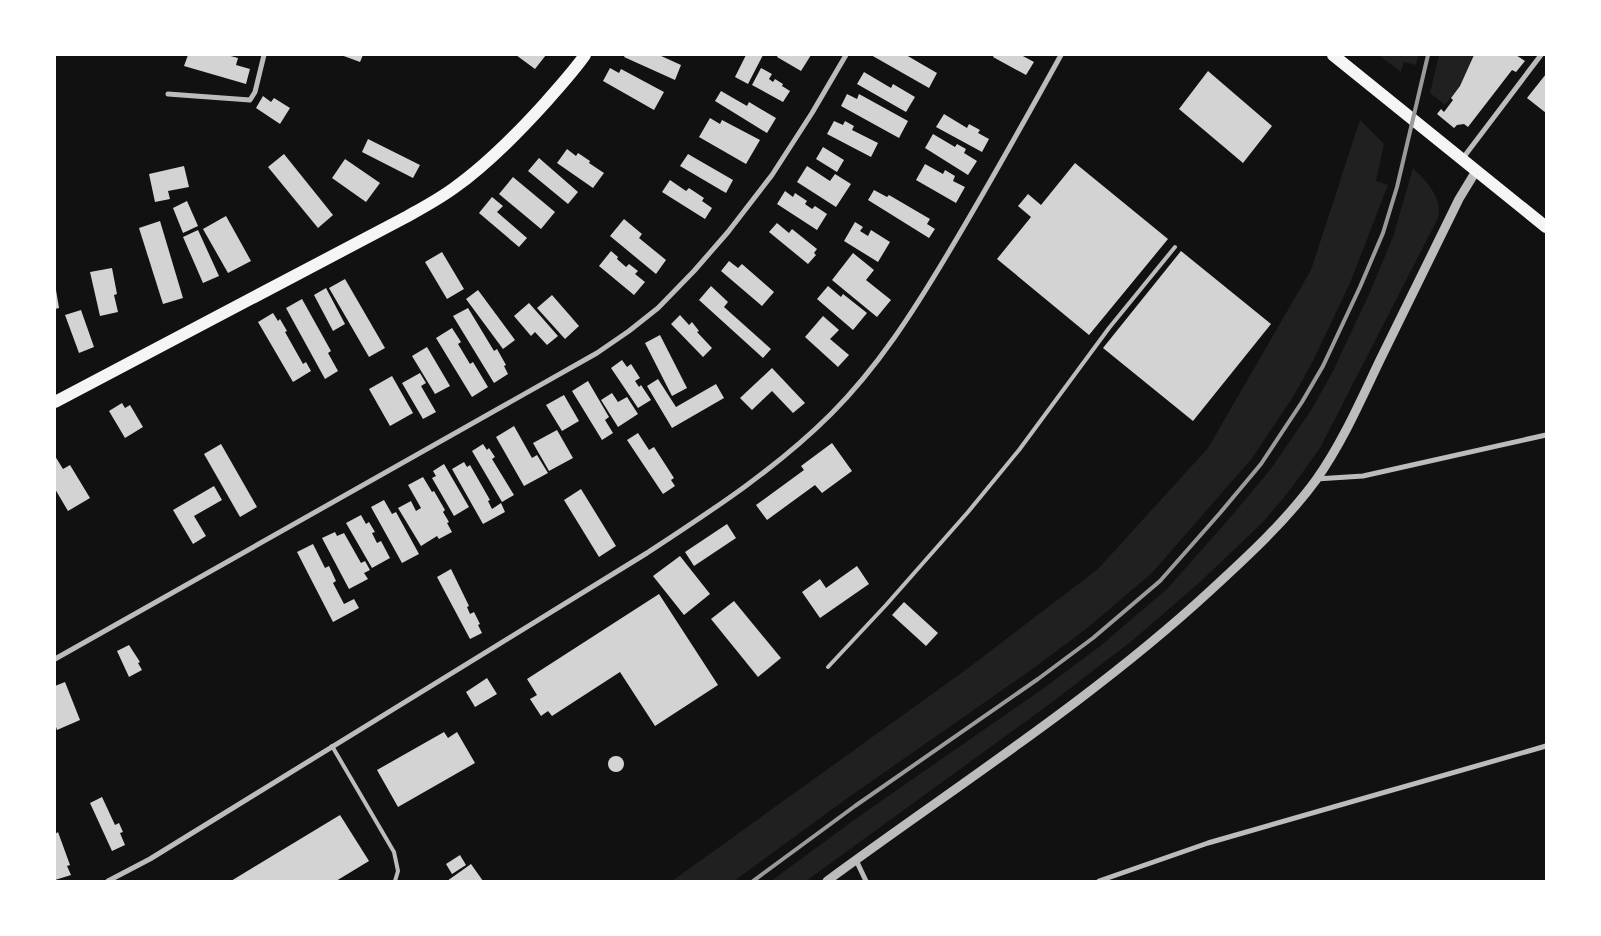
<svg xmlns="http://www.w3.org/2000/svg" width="1601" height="936" font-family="Poppins,sans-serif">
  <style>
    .green { fill: #202020 }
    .building { fill: #d3d3d3 }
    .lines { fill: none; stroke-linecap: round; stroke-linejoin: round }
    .service { stroke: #bcbcbc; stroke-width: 4 }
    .minor { stroke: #bcbcbc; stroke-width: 5 }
    .tertiary { stroke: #bcbcbc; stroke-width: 9 }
    .primary { stroke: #f5f5f5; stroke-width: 12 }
    .rail { stroke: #9a9a9a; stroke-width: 4 }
  </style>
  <rect width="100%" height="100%" fill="#111"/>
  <g class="green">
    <path d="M1418,55L1416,65L1404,62L1401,72L1380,56Z"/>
    <path d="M1439,55H1474L1460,86L1445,105L1430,93Z"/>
    <path d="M1360,120L1384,144L1376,181L1388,185L1350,283L1313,361L1293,397L1253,457L1152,573L1086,629L1031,670L849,797L734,881H672L967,669L1098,569L1208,448L1311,270Z"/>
    <path d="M1413,168C1426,181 1443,197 1438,218L1320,448L1287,494L1261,524L1200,582L1133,640L1047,706L806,881H771L861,815L1044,688L1099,647L1167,589L1228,520L1270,470L1312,409L1333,371L1370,292L1393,237Z"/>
  </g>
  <g class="building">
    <path d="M188,55H227L238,58L236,65L250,69L246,84L184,66Z"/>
    <path d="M341,55H363L360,62Z"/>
    <path d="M516,55H546L535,69Z"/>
    <path d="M625,55H659L681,65L675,80L624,57Z"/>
    <path d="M746,55H763L748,84L735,77Z"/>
    <path d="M778,55H811L801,71L777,57Z"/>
    <path d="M871,55H906L937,73L929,88Z"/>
    <path d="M994,55H1021L1034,62L1026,75L993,57Z"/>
    <path d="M1474,55H1516L1525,61L1516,72L1512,70L1468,127L1464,124L1457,125L1454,128L1437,114L1441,109L1444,112L1453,100L1451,98L1460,86Z"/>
    <path d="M610,68L619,73L621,69L664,92L654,110L603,81Z"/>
    <path d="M761,68L772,74L769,79L773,82L775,79L783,84L782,86L790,91L783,102L752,85Z"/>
    <path d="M1208,71L1272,126L1243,163L1179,109Z"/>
    <path d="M864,72L891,88L893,84L915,97L906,112L857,84Z"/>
    <path d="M1546,74V113L1527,98Z"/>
    <path d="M721,91L747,106L749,102L776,118L767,133L715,101Z"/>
    <path d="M847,94L857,99L859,94L908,121L899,138L841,106Z"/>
    <path d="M263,96L271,102L274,98L290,108L280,124L256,108Z"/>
    <path d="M944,114L967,128L969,124L980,130L978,133L989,139L982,152L936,127Z"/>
    <path d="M710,118L720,124L722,120L760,140L746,164L699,137Z"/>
    <path d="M834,121L843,125L845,121L854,126L852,130L878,143L871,157L827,134Z"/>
    <path d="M933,134L955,147L957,144L966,149L964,153L977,161L968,175L925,148Z"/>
    <path d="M368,139L420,165L413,178L362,152Z"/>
    <path d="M823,147L844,160L837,172L816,159Z"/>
    <path d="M567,149L576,156L578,153L590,161L589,163L604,173L593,188L557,163Z"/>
    <path d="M284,154L333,215L318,228L268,167Z"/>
    <path d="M688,154L733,180L726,193L680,166Z"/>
    <path d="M539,158L578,192L568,204L528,171Z"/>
    <path d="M345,159L380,183L366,202L332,178Z"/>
    <path d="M1075,163L1168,239L1089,335L997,259L1031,217L1018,206L1028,194L1041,205Z"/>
    <path d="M925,164L943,174L945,170L955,176L953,181L965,187L956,203L916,180Z"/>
    <path d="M184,166L189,187L168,191L170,199L155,202L149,174Z"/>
    <path d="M807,166L830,181L835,174L851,184L836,207L797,182Z"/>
    <path d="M513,177L555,212L541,229L499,194Z"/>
    <path d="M670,180L686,191L689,188L704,198L702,201L712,208L705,219L662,192Z"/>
    <path d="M874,190L887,197L889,195L930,219L927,224L935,229L929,238L868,200Z"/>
    <path d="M785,191L793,197L795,193L807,201L805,204L812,209L815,206L827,214L817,230L777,204Z"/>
    <path d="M492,197L503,206L497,212L527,238L519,247L479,213Z"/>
    <path d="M187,201L198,226L183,233L173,208Z"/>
    <path d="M226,216L251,261L228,273L203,229Z"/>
    <path d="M624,219L642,234L639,238L666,260L656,274L610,236Z"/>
    <path d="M160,221L183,298L163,304L139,228Z"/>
    <path d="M855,222L863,227L860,231L868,236L871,230L890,242L878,262L844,241Z"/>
    <path d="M777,223L789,233L792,229L817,249L814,253L816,255L808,264L769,232Z"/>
    <path d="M198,230L219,276L203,283L183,237Z"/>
    <path d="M611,251L618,257L617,259L626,267L629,264L638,271L635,274L645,282L634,295L599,266Z"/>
    <path d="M1181,251L1271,324L1193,421L1103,348Z"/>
    <path d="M442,252L464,289L447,299L425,262Z"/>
    <path d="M853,253L874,270L866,280L891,300L877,317L832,280Z"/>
    <path d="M729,261L738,268L742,264L774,292L762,306L721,271Z"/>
    <path d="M112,268L117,294L114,295L118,312L100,316L90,272Z"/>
    <path d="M345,279L385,348L369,357L329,288Z"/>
    <path d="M711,286L728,302L724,307L771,349L763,358L699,300Z"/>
    <path d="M828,286L841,297L843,294L867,313L853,330L817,299Z"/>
    <path d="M326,288L345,324L333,331L314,295Z"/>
    <path d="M55,290H56L59,308L55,309Z"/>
    <path d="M478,290L515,340L503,349L466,299Z"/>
    <path d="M552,295L579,326L565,339L537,308Z"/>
    <path d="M302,299L331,351L328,353L338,371L325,379L286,308Z"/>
    <path d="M529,303L558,336L547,345L535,332L531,336L514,316Z"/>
    <path d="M468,308L494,351L497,349L506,365L504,366L508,374L494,383L453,316Z"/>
    <path d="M81,310L94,347L79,353L65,315Z"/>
    <path d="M273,313L278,321L280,319L287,331L285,332L303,364L306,362L311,371L293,382L258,322Z"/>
    <path d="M680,315L689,325L692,322L699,331L697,332L712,348L703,357L671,324Z"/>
    <path d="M823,316L839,330L830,339L849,355L838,367L805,337Z"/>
    <path d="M452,328L461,342L458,344L470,364L473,362L488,387L472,397L436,338Z"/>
    <path d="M660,335L687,388L672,396L645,343Z"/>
    <path d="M427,347L450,386L435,394L412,356Z"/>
    <path d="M622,360L627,367L631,364L640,378L635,381L639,387L641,385L651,400L638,408L611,368Z"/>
    <path d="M772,368L805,403L793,413L772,391L752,410L740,398Z"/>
    <path d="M420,373L426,383L421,386L436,412L423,419L402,383Z"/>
    <path d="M392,376L413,413L390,426L369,389Z"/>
    <path d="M658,379L676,407L716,384L724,398L672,428L647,386Z"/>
    <path d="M588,381L609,417L605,420L613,433L602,440L572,391Z"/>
    <path d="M612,393L618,402L627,397L638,414L618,427L601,400Z"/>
    <path d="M564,395L579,421L562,431L546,405Z"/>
    <path d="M122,403L125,408L130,405L143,427L125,438L109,411Z"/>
    <path d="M514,426L532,458L537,455L548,473L524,486L496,437Z"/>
    <path d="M557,430L573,458L549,471L533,443Z"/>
    <path d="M638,433L649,450L654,447L674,478L671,480L675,486L663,494L627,440Z"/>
    <path d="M832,443L852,471L822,493L815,485L767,520L756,505L804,470L801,466Z"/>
    <path d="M221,444L257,507L240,517L204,454Z"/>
    <path d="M483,444L487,450L489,448L495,457L492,459L514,495L502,502L472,451Z"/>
    <path d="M55,456L63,469L70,465L90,498L68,511L55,489Z"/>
    <path d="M464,462L467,467L470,465L490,500L488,501L492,509L501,503L505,512L483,524L452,469Z"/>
    <path d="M444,464L469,507L454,516L432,478L436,476L433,471Z"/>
    <path d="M423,477L432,492L434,491L445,510L443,512L449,522L447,523L452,532L439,539L437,536L421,546L398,508L411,501L416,511L421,508L408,485Z"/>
    <path d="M214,486L222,500L194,516L206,536L193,544L173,510Z"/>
    <path d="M581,489L616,546L599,557L564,500Z"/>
    <path d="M384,500L392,514L396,512L419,554L402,563L371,507Z"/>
    <path d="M361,515L366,524L369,522L375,532L372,533L377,543L381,541L390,558L372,568L346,523Z"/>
    <path d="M727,524L736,538L694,566L685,552Z"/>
    <path d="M335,532L337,536L344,533L361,563L365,561L370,570L364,573L368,579L349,589L322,538Z"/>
    <path d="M313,544L325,568L329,566L336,581L333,583L344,604L354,599L359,608L333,622L297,552Z"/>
    <path d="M680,556L710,594L684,615L653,576Z"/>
    <path d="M857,566L869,584L820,618L802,592L820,579L826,588Z"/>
    <path d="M451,569L469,606L467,607L470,614L474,612L480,624L478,625L482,633L470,639L437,577Z"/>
    <path d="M659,594L718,685L655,726L620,672L552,716L548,711L541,716L530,699L537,695L527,679Z"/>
    <path d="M734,601L781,658L758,677L711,619Z"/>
    <path d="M904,602L938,633L926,646L892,615Z"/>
    <path d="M129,645L140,662L138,663L142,670L129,677L117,651Z"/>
    <path d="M487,678L497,694L475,707L466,692Z"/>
    <path d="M65,682L80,720L57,730L55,724V686Z"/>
    <path d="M444,732L448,738L457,732L475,763L398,807L377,770Z"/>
    <circle cx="616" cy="764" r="8"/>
    <path d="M102,797L115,825L119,823L123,832L120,833L125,845L112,851L90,803Z"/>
    <path d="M340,815L369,861L336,881H231Z"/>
    <path d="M58,832L70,865L67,866L71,875L55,880V834Z"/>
    <path d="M460,855L466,865L452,874L446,864Z"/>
    <path d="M471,864L483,881H447Z"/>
  </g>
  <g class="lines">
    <g class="service">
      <path d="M828,667L886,605L968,512L1019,450L1109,328L1175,247"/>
      <path d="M332,746L394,852L398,871L395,881"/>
    </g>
    <g class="minor">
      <path d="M168,94L250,100L255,92L264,55"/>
      <path d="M1463,158L1541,55"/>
      <path d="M1316,479L1363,476L1546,435"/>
      <path d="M55,659L597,353L629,331L658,308L694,271L728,232L772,175L812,113L846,55"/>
      <path d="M856,860L866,881"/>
      <path d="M108,881L150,859L647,553C711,511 776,469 831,414C878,367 913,312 947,255C986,190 1024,122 1061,55"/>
      <path d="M1099,881L1208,843L1546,746"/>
    </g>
    <path class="tertiary" d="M827,881C956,786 1093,699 1211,590C1248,556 1286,521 1316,480C1342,443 1360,402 1379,362C1406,308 1432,253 1459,199L1476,171"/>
    <g class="primary">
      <path d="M1333,55L1546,227"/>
      <path d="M55,402L408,216C424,207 439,199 454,188C488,164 518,133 546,102C559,87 573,72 585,55"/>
    </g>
    <path class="rail" d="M753,881L855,806L1038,679L1093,638L1160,581L1220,513L1261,464L1302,402L1323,366L1360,287L1383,233L1397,187L1428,55"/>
  </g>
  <rect width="1601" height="936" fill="none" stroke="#ffffff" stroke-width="112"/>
</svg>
